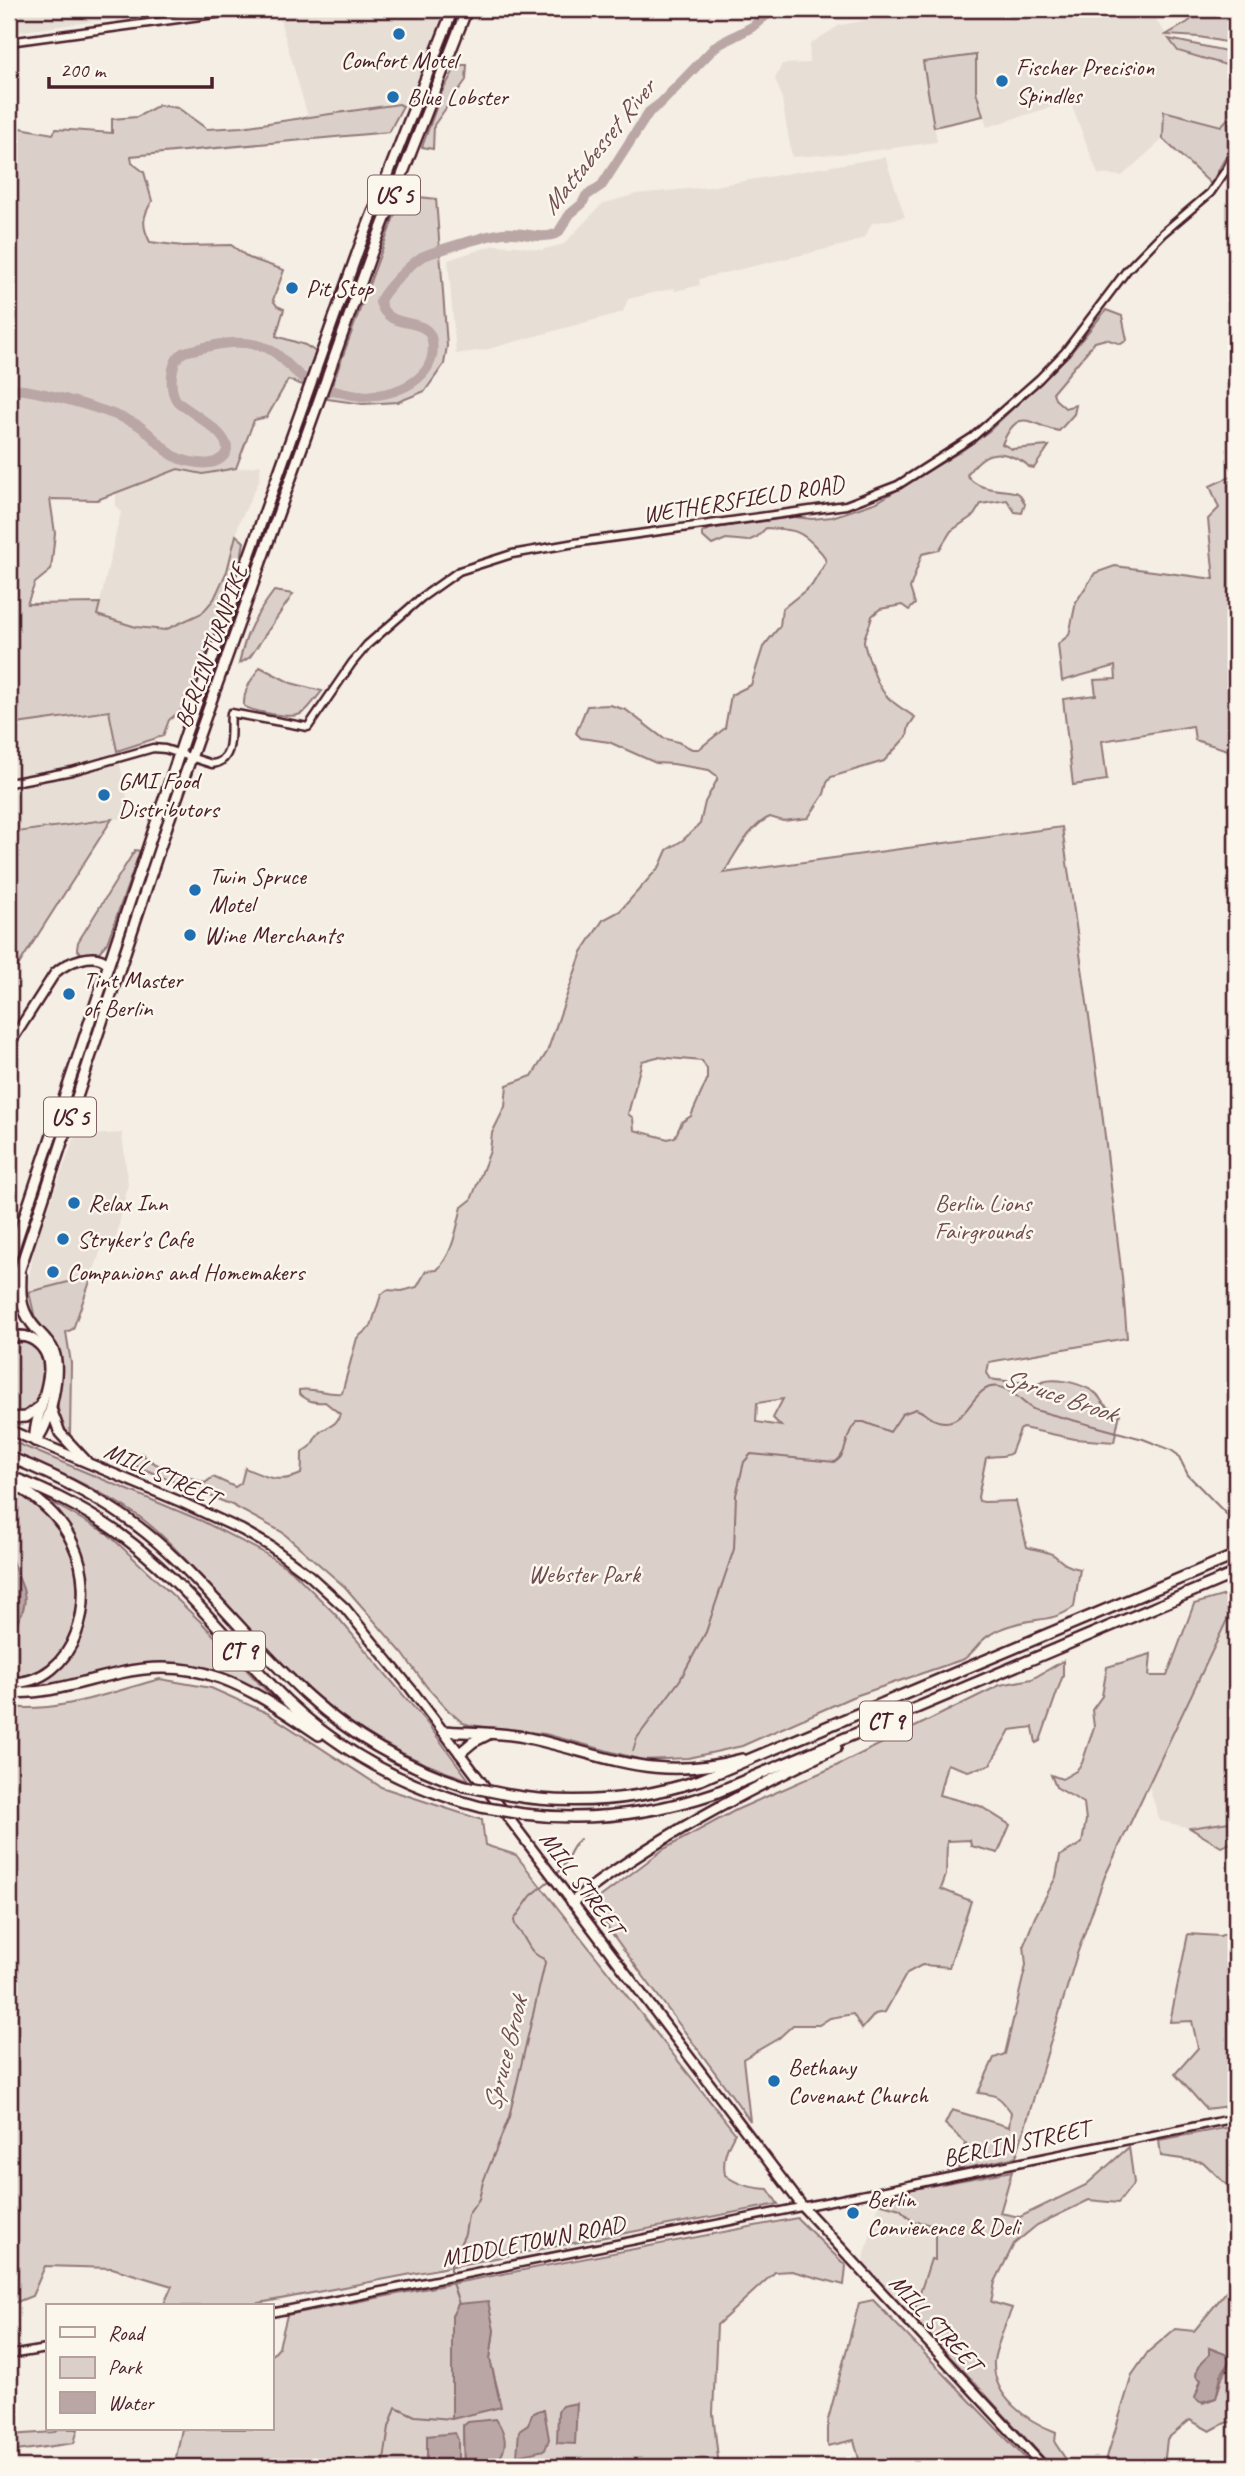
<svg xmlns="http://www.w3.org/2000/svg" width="1245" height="2476" font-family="Caveat,sans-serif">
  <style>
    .built { fill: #e7dfd6 }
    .green { fill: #dbd0c9; stroke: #92787a; stroke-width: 2; fill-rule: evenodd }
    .water { fill: #baa7a5; stroke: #8d7174; stroke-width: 2 }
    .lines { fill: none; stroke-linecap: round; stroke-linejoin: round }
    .stream { stroke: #8d7174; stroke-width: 2 }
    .river { stroke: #baa7a5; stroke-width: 10 }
    .minor-casing { stroke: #4a1f2b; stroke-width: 11 }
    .major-casing { stroke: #4a1f2b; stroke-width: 13 }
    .highway-casing { stroke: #4a1f2b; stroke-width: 14 }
    .minor { stroke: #fbf7ec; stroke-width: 6 }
    .major { stroke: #fbf7ec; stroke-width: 8 }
    .highway { stroke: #fbf7ec; stroke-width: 9 }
    .highway-bridge-casing { stroke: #4a1f2b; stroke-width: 14; stroke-linecap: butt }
    .highway-bridge { stroke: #fbf7ec; stroke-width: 9 }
    .poi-dot { fill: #1f6fb2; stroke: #fbf7ec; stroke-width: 2.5 }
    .labels { text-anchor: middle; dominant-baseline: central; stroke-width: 5; stroke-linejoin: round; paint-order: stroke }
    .shield { fill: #fbf7ec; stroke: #7f6065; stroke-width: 2 }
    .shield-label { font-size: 23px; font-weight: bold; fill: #4a1f2b }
    .poi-label { font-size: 24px; fill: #4a1f2b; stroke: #fbf7ec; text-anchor: start }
    .street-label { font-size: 24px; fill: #4a1f2b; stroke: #fbf7ec }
    .park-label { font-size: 24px; fill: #6e4b52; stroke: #fbf7ec }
    .water-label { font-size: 26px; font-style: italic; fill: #714f56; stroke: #fbf7ec }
  </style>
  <rect width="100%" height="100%" fill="#f4eee4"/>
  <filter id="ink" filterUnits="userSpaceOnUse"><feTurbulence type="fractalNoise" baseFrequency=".0143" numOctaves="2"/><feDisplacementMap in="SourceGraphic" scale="14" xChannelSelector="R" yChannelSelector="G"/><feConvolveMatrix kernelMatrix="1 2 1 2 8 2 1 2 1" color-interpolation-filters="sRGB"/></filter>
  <g filter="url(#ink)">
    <g class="built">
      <path d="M9,9H153V13L9,33Z"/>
      <path d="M277,9H448L408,107L398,104L308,117Z"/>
      <path d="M889,9H1157L1155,16L1158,23L1178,51L1236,68V110L1221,126L1164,112L1163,139L1122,176L1098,174L1070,101L987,127L976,91L975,55L924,62L937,142L855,153L792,157L781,94L775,79L782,64L809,63L810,44L840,25L874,19Z"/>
      <path d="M885,157L905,217L872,223L865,237L848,244L699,279L700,285L675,291L674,288L628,299L623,312L485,350L456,354L448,260L494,245L518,246L541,250L564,244L602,204L636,194L709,187Z"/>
      <path d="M261,465L259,481L239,523L228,571L214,599L202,613L165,630L137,627L97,615L121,512L116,506V493L178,469L203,474Z"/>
      <path d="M109,711L131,817L9,833V725Z"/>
      <path d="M122,1133L128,1184L114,1247H102L92,1276L29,1292L28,1282L35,1243L75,1136Z"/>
      <path d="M1236,1601V1821L1190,1828L1160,1821L1148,1784Z"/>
      <path d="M879,2203L900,2209L914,2223L922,2222L935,2227V2261L930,2260L912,2318L864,2265L863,2261Z"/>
    </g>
    <g class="green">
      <path d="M1203,9H1236V44L1199,37L1166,35L1188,22Z"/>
      <path d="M1169,39L1236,53V68L1178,51Z"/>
      <path d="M976,55V91L983,116L934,127L923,62Z"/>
      <path d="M457,65H467L466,80L434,125L433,149L422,147L442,92Z"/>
      <path d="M399,104L403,106L389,132L131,156L132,163L144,172L152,201C143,216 141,225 150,242L183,246L231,245L249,258L284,270L273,300L277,306L284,309L276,336L305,345L319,354L306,386L288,380L267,417L254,420L236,468L203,474L178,469L97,500L50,499L55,533L51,570L35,583L27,604L100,603L97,615L136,627L165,630L202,613L214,599L227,571L236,535L244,542L240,564L189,698H185L184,708L169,720L163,736L117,751L109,711L9,725V717L19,708L9,682V126L53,134L56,129L112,133V119L137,117L159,105L178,108L207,129L241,127Z"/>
      <path d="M1236,110V138L1211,184L1163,139L1164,111L1221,126Z"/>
      <path d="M402,195L436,199L447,346L444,364L425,391L398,402L363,404L327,399Z"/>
      <path d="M1106,310L1122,316L1127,340L1121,344L1106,339L1095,342L1053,392L1055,399L1065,408L1076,405L1074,414L1059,431C1032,427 1020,403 1002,444L1012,449L1049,446L1034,468L1029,467C1023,459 1002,452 993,454C983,455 971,468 967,475C978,494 1013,488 1019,494C1022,497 1023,501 1025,504L1022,513L1015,512L1007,500L981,504L974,515L951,531L939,550L922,554L910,588L915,604L909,610L902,605L880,609L872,616C871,625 863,636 864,642C865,649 868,657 871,664C880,695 889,701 915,717L909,726L907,736L884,761L831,777L827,783L824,794L808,818L783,821L770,817C755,823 740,845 732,859C729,864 728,868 723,873L1062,827L1099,1087L1122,1277L1127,1338L989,1362L987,1373L991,1379C1007,1383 1021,1379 1035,1386C1049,1374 1080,1383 1094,1392C1100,1395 1100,1401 1105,1405C1109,1409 1115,1410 1120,1413L1114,1442L1075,1439L1023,1428L1020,1430L1011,1453C1003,1459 993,1454 986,1458L978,1497L979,1501L984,1502L1016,1501L1027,1547C1035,1550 1049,1551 1055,1556C1063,1563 1068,1567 1080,1569L1074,1607C1051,1623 1037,1617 1012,1625C1004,1627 989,1634 983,1640C976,1647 973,1653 964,1659L852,1697L742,1746L688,1758L642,1760L545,1734L470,1725L463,1723L449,1711L427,1687L403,1654L345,1587L282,1532L232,1505L136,1466L134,1461L141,1453C155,1468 185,1475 205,1483L213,1477L235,1487L241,1483L245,1468C265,1477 280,1484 301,1474C302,1470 302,1454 302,1453C304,1450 309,1449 311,1446C314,1441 315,1437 320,1432C328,1426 337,1426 340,1414L325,1402C312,1403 309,1401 299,1394V1390C312,1387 328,1395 342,1393L357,1338L371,1326L381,1295L387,1290L402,1291L417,1287L426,1271L437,1270C454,1252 456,1229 462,1207L471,1200L490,1151L492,1133L505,1107L507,1085L532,1076L547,1052L582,952L603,920L620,911L660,866L667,850L683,840L700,824L705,802L717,780V776L709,770L673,764L656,763L609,742L581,738L576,733L587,706L610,705L626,710L663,738L678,742L692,749H699L725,728L731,695L751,685L763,647L780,626L782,609L812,585L826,562C824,555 822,553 817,548C799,528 791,530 766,528L757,537L748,541L726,539L712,545L702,536V533L710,529L786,516L812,519L832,517L877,502L963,450L989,431L1069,355ZM657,1057L702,1061L707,1069V1080L691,1116L682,1122L675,1137L668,1139L634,1130L633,1118L628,1114L642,1061ZM783,1399L773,1418L781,1426L756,1422L757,1403Z"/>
      <path d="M1236,474V763L1230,760L1228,750L1195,740L1193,726L1102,741L1107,780L1073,785L1063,699L1096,695L1094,680L1116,679L1115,666L1062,681L1058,644L1069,635L1076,602L1095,573L1115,566L1214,579L1208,519L1219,508L1210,486Z"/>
      <path d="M274,591L293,594L250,657L239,664C246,631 254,618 274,591Z"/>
      <path d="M260,667L291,683L322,691C302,716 303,719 271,714C261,712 252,711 244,706C243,690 252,679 260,667Z"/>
      <path d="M112,819L9,980V833Z"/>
      <path d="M135,850L140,851L107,943L99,952L81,954L77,949L78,942Z"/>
      <path d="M92,1276L73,1329L66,1332L71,1363L70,1438L59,1419L57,1395L62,1368L59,1349L35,1318L29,1292Z"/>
      <path d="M15,1342C58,1340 50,1406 25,1414C21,1416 14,1415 9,1415V1346Z"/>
      <path d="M9,1440L202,1521L261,1551L292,1571L335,1614L427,1723L469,1780C406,1760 349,1728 301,1682C270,1653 243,1620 213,1589C189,1564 165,1535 137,1515C97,1488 53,1469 9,1451Z"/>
      <path d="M9,1488C27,1499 46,1509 59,1527C93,1576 82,1678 9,1678Z"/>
      <path d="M42,1497L108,1534L202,1623L280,1705C212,1658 172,1657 92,1674C66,1680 53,1689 25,1688C34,1684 47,1681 54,1674C93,1639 100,1570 69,1528C62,1518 51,1509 42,1500Z"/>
      <path d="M1236,1592V1601L1105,1876L1077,1954L1016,2157L958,2170L966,2143L945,2124L952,2110L1009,2127L1011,2112C999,2096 998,2095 978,2093L994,2058L1005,2054L1026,1965L1024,1945L1035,1917L1056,1877L1060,1856L1082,1843L1086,1820L1084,1803L1056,1787L1051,1775L1062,1779L1076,1771L1082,1763L1094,1727L1092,1710L1102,1696L1107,1667L1151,1654L1149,1676H1167L1194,1604Z"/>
      <path d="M1063,1661V1675L1040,1741L1036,1743L1033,1727L1010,1730L990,1765L968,1771L947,1764L939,1795L980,1806L1010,1825L998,1853L971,1846L970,1840L947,1841L946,1875L941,1889L971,1901L949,1967L922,1965L907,1973L885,2012L875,2014L862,2029L853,2014L830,2018L819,2025H793L779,2038L743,2059L750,2121C698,2047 642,1977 591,1904L664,1849L736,1810L836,1766L1000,1685L1032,1679Z"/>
      <path d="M160,1679L211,1688L267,1713L381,1787L482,1820L485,1845L516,1855L735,2133C727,2147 722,2158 725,2175C738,2185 751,2188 768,2189L778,2204L244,2306H163L172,2286L112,2268L45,2266L32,2296L9,2305V1707C58,1713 112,1692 160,1679Z"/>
      <path d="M1236,1821V1841L1221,1847L1190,1828Z"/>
      <path d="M1236,1908V2105L1206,2109L1175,2074L1198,2048L1192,2021L1170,2022L1188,1934L1220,1936L1228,1933Z"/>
      <path d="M1236,2126V2202L1234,2192L1203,2162L1161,2156L1159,2140Z"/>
      <path d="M1129,2147L1134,2183L1118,2203L1089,2200L1037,2225L1014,2244L995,2282L991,2302L1012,2308C1007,2321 995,2349 994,2361C992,2397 1027,2421 1056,2432L1055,2443L1071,2467H1052L963,2370L912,2318L931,2259L935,2260V2227L922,2222L914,2223L900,2209L879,2203L881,2195L1012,2171L1000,2213L1020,2217L1086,2185Z"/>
      <path d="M797,2218L846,2266L844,2285L792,2271L775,2272L717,2325L713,2413L719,2467H471L497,2462L463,2426L464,2467H458V2440L427,2436V2467H174L182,2429H271V2356L279,2347L287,2315ZM452,2316L494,2330L490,2359L499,2395L453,2418Z"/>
      <path d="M1236,2268V2421L1225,2423L1210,2431L1190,2420L1167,2439L1164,2467H1104L1132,2375L1148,2352L1175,2329L1194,2331L1230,2287ZM1209,2348L1225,2354L1230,2362L1222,2378L1216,2398L1203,2403L1197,2391L1201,2380L1202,2362L1210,2355Z"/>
      <path d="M873,2300L1026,2459L1029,2467H1016L1005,2461L996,2467H861L854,2440L828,2446V2420L859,2303Z"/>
      <path d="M57,2429H78L74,2443L9,2452V2435L54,2432Z"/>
    </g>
    <g class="water">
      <path d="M9,1549C17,1589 40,1593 9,1634Z"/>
      <path d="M488,2301L494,2330L490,2359L501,2407L452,2419V2316L458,2304Z"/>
      <path d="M1209,2348L1225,2354L1230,2360L1221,2375L1216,2398L1200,2402L1195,2398L1201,2380L1196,2376C1196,2367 1203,2361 1209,2355Z"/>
      <path d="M577,2403L575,2444L557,2443L558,2411L562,2406Z"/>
      <path d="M540,2410H544L549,2439L545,2450L517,2456L519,2431L528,2425L532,2414Z"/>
      <path d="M496,2419C506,2434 509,2447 497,2462L464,2467L463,2426L468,2422Z"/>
      <path d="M455,2433L458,2440V2467H427V2436Z"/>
    </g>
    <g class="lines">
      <g class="stream">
        <path d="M633,1751L637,1738L680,1680L706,1632L734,1549L736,1495L744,1462L751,1454L835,1462C849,1454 844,1433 857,1422H864L890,1432L902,1414L916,1409C927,1413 932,1422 945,1422C971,1422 974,1378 1003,1388C1016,1392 1023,1405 1035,1410L1143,1439L1171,1450L1178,1455L1188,1475L1236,1524"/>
        <path d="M557,1874C569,1863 567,1851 580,1839"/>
        <path d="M459,2304L451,2280V2263L465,2234L468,2215L479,2199L483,2182L509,2117L545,1963L544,1959C531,1953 530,1948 523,1936C519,1929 515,1929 514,1920L531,1896L550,1880"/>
        <path d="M383,2467L389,2427L396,2407L415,2416L452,2419"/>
      </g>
      <path class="river" d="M9,389C35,388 115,412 138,425C153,434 164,453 180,459C189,462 208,466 217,461C252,443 184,410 177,401C171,393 171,384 172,375C173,365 176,357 184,352C210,346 232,339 258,345C283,351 290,373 310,382C327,389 344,395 362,396C394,397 439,379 432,341C428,314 388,333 380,302C383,291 410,265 420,258C430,252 492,234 504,233C523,231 540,241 558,233L570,214L582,204L586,196L602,185L649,112L661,103L716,46L752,27L774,9"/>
      <defs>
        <g id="minor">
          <path d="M9,42L252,9"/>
          <path d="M9,783L72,771L153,748L165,749L212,764C236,761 229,731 231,713L308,727L352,663L367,645L421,598L459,571L512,554L581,542L846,505L898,485L973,437L1039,379L1065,352L1127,270L1163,233L1210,193L1226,170L1236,150"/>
          <path d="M271,2313L876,2192L1236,2118"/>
          <path d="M9,2355L47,2349"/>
        </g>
        <g id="major">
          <path d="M9,1045L55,973C67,962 95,950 108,964"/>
          <path d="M9,1430L181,1502L242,1530L270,1546L309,1575L345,1608L411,1689L803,2207L1044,2467"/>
        </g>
        <g id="highway">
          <path d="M9,1263L186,733L359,248L453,9"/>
          <path d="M21,1276C20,1299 21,1313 38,1331C44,1337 51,1344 54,1352C61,1371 50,1427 35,1441"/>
          <path d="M9,1302L168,823L215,690L372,252L467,9"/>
          <path d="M9,1339C18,1335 27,1335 35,1341C68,1363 32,1412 35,1441"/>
          <path d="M51,1409L60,1433L86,1461"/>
          <path d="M9,1418L26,1417L41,1406"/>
          <path d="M9,1457C62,1478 113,1504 156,1541C211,1589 255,1649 309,1697C354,1738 407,1767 465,1786"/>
          <path d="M9,1476C54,1493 96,1514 134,1545C191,1590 235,1650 287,1701C342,1753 408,1788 481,1807"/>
          <path d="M9,1481C36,1496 60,1515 73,1544C98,1596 78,1684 9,1683"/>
          <path d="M9,1692C48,1695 83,1681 120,1673C205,1654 253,1691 319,1735"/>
          <path d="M443,1731C470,1733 498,1732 524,1737C608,1755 652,1783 742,1759"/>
          <path d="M460,1753L473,1742L487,1735"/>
          <path d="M509,1795C573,1806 639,1800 700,1780L1236,1555"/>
          <path d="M523,1814C589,1822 653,1814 715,1793L1236,1573"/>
          <path d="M572,1902C653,1839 744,1792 836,1748"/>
        </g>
      </defs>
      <use href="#minor" class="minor-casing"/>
      <use href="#major" class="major-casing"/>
      <use href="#highway" class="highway-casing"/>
      <use href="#minor" class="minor"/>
      <use href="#major" class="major"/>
      <use href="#highway" class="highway"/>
      <defs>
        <g id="highway-bridge">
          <path d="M465,1786L509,1795"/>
          <path d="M481,1807L523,1814"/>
        </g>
      </defs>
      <use href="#highway-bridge" class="highway-bridge-casing"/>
      <use href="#highway-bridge" class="highway-bridge"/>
    </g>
  </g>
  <g class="poi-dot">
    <circle cx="399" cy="34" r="7"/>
    <circle cx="1002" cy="81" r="7"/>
    <circle cx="393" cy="97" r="7"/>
    <circle cx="292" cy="288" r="7"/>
    <circle cx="104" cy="795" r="7"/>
    <circle cx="195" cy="890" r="7"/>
    <circle cx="190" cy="935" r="7"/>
    <circle cx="69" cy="994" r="7"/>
    <circle cx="74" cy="1203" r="7"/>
    <circle cx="63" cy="1239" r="7"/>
    <circle cx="53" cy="1272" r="7"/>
    <circle cx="774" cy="2081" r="7"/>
    <circle cx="853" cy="2213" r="7"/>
  </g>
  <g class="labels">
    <g class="shield">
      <rect x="368" y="175.5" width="52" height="39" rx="5"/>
      <rect x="44" y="1097.5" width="52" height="39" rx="5"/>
      <rect x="213" y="1631.5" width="52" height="39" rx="5"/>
      <rect x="860" y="1701.5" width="52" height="39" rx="5"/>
    </g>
    <g class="shield-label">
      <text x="394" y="195">US 5</text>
      <text x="70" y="1117">US 5</text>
      <text x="239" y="1651">CT 9</text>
      <text x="886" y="1721">CT 9</text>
    </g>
    <g class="poi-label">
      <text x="399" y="60" text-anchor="middle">Comfort Motel</text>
      <text x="1016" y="67">Fischer Precision<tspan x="1016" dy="28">Spindles</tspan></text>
      <text x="407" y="97">Blue Lobster</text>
      <text x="306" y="288">Pit Stop</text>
      <text x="118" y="781">GMI Food<tspan x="118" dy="28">Distributors</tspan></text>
      <text x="209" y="876">Twin Spruce<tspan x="209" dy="28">Motel</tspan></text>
      <text x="204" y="935">Wine Merchants</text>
      <text x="83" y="980">Tint Master<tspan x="83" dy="28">of Berlin</tspan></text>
      <text x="88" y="1203">Relax Inn</text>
      <text x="77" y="1239">Stryker's Cafe</text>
      <text x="67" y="1272">Companions and Homemakers</text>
      <text x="788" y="2067">Bethany<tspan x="788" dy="28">Covenant Church</tspan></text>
      <text x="867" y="2199">Berlin<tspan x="867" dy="28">Convienence &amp; Deli</tspan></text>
    </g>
    <g class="street-label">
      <text transform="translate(743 499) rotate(-9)">WETHERSFIELD ROAD</text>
      <text transform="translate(211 646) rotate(-70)">BERLIN TURNPIKE</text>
      <text transform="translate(162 1474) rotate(24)">MILL STREET</text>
      <text transform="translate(582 1883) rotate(53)">MILL STREET</text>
      <text transform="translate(1016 2143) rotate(-12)">BERLIN STREET</text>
      <text transform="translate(533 2241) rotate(-11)">MIDDLETOWN ROAD</text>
      <text transform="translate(936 2323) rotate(47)">MILL STREET</text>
    </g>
    <g class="park-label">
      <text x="983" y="1203">Berlin Lions<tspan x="983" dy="28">Fairgrounds</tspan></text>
      <text x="584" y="1574">Webster Park</text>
    </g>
    <g class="water-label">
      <text transform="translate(598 147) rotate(-51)">Mattabesset River</text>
      <text transform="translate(1060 1395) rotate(19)">Spruce Brook</text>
      <text transform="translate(505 2054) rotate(-76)">Spruce Brook</text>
    </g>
  </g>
  <rect width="1245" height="2476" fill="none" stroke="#fbf7ec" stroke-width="35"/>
  <rect x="18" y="18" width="1210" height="2441" fill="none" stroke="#4a1f2b" stroke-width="2.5" filter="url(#ink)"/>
  <rect x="46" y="2304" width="228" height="126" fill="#fbf7ec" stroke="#b4a19f" stroke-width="2"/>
  <rect x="60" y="2327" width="35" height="10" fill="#fbf7ec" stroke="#b4a19f" stroke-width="2"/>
  <text x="108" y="2340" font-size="21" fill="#4a1f2b">Road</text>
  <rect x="60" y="2357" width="35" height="21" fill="#dbd0c9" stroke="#b4a19f" stroke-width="2"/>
  <text x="108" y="2374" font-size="21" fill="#4a1f2b">Park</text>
  <rect x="60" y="2392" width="35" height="21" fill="#baa7a5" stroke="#b4a19f" stroke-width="2"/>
  <text x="108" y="2410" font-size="21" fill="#4a1f2b">Water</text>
  <path d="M49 77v10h163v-10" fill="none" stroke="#4a1f2b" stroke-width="3.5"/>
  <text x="60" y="77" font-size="21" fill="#4a1f2b" stroke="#fbf7ec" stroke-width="5" paint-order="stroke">200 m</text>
</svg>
